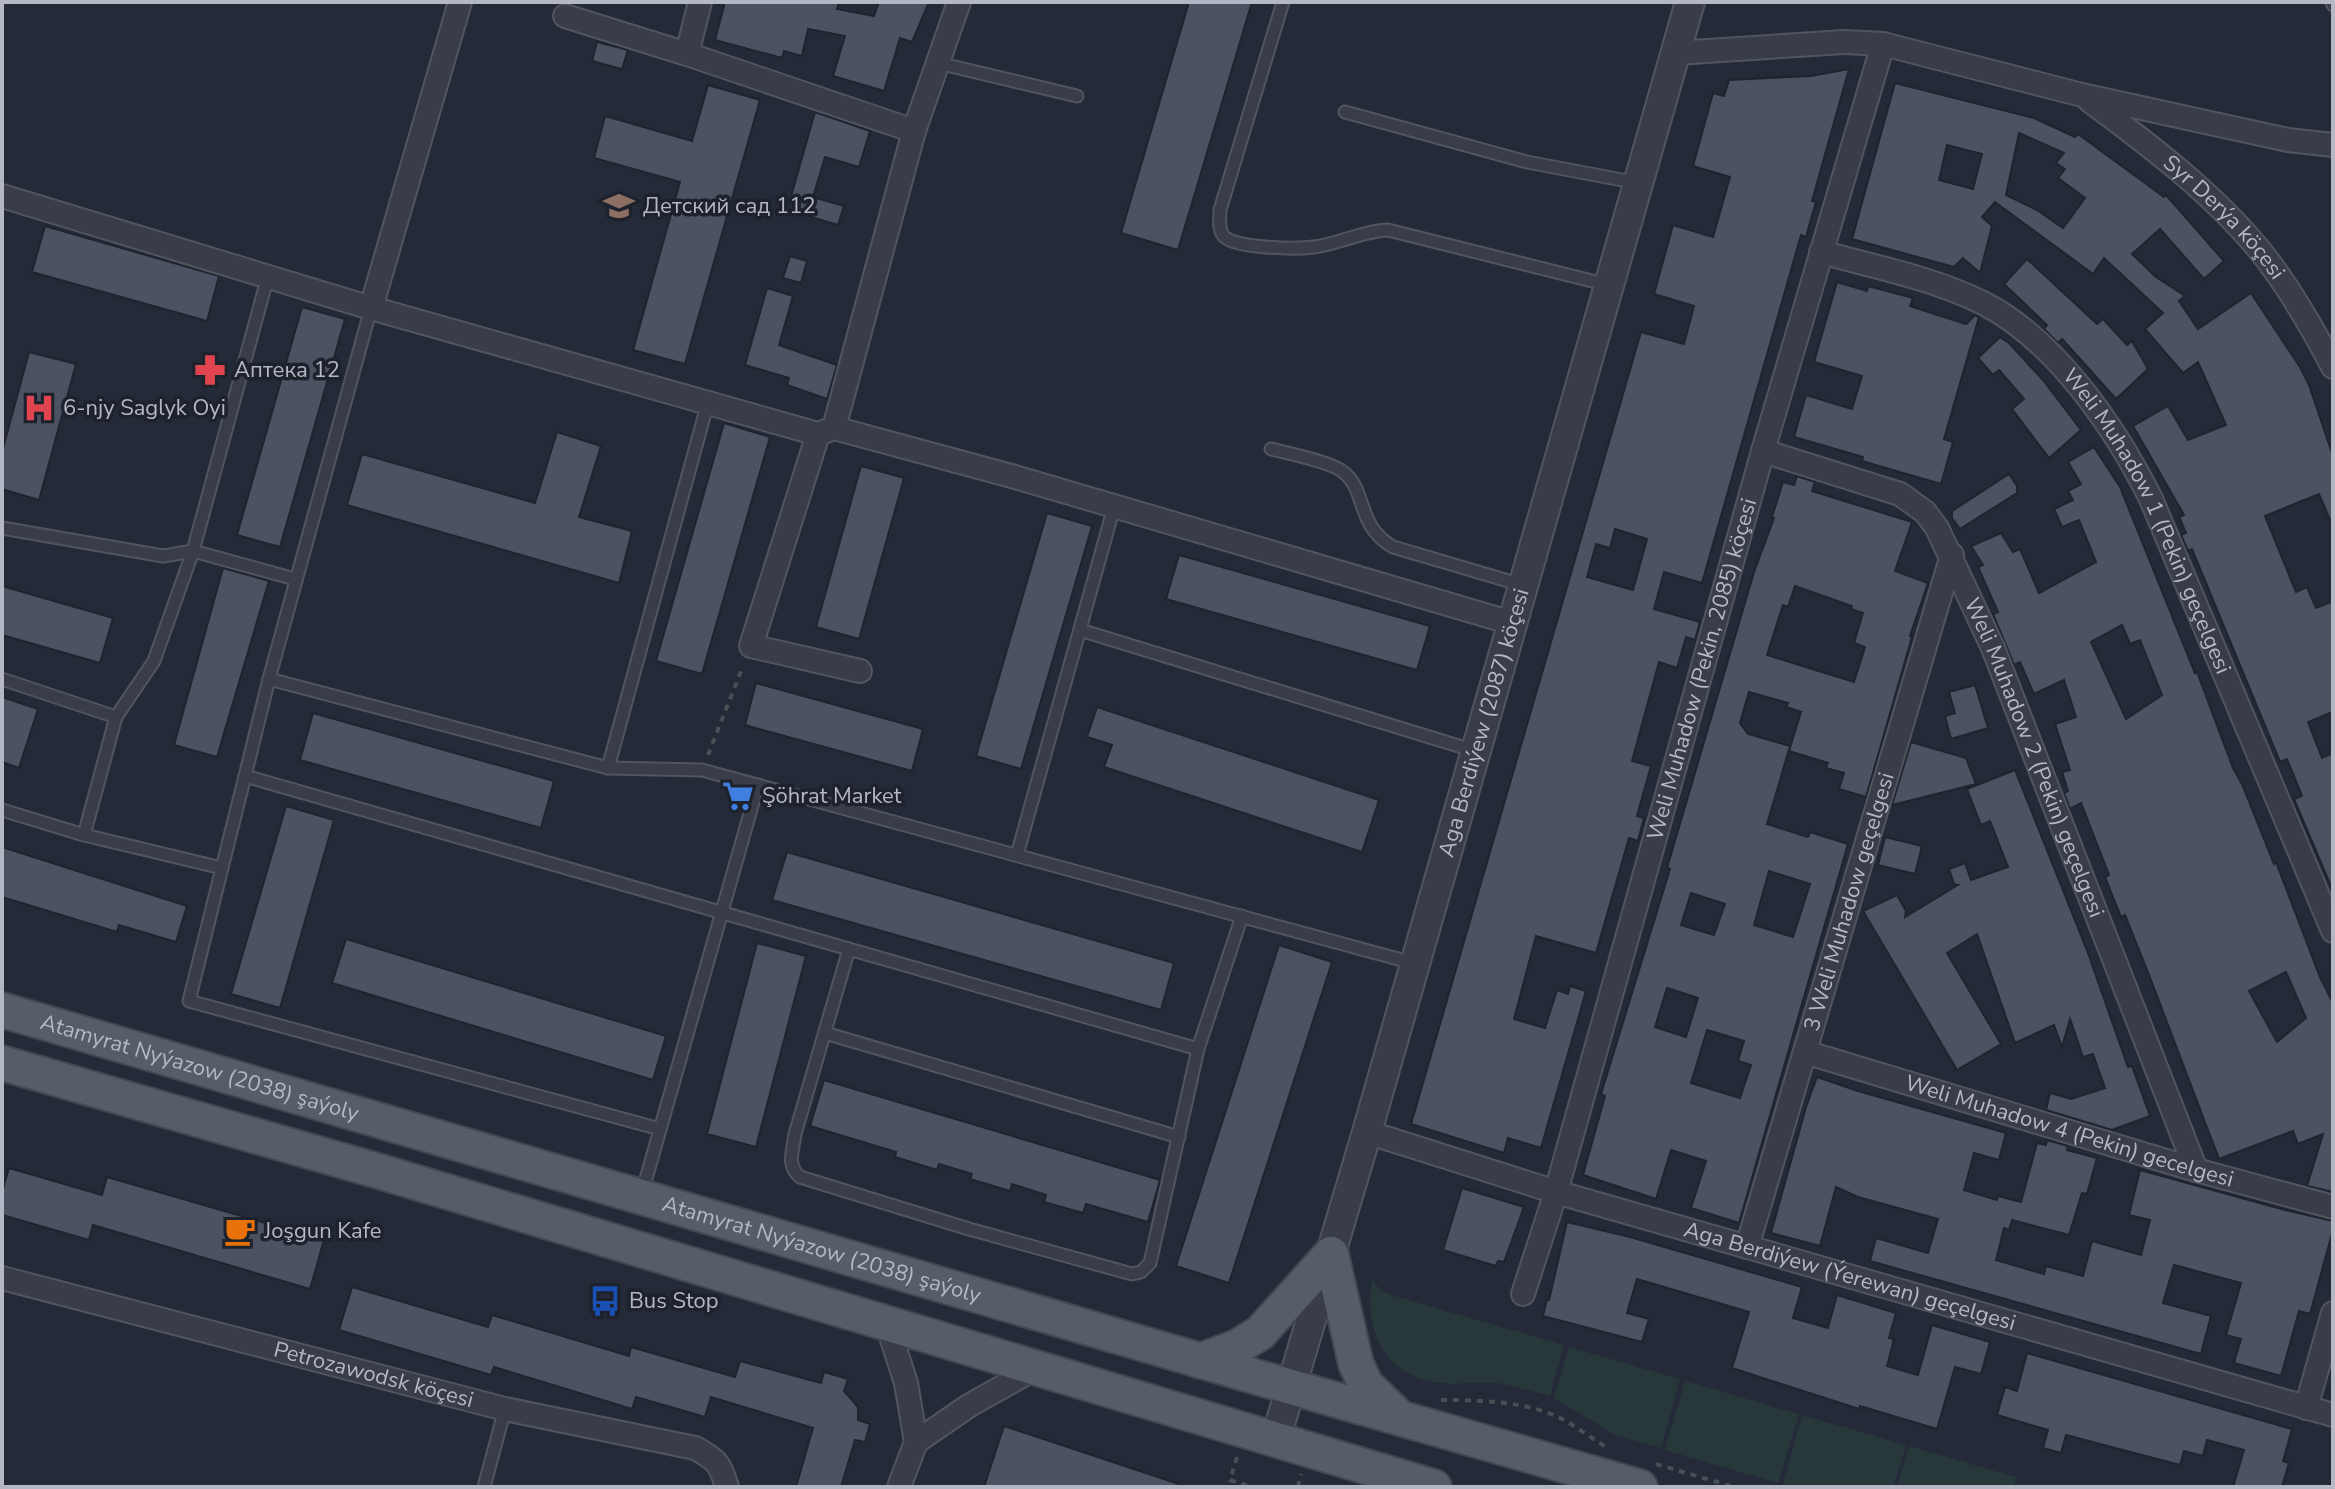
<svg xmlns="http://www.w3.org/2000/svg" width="2335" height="1489" font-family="'Nunito Sans',sans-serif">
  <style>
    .green { fill: #27373a }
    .building { fill: #4b5261; stroke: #1f242f; stroke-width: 2; fill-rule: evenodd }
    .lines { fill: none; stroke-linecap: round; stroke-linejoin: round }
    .service-casing { stroke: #505560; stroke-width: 15 }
    .minor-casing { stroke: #505560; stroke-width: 26 }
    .tertiary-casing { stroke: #505560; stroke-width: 32 }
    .primary-casing { stroke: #414651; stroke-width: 38 }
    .path { stroke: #445256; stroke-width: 4; stroke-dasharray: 6 6; stroke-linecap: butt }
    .service { stroke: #383d48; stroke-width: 11 }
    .minor { stroke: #383d48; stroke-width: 22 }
    .tertiary { stroke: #383d48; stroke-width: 28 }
    .primary { stroke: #565c68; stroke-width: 34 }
    .labels { text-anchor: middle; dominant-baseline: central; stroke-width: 7; stroke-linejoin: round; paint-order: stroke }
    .poi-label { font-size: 22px; fill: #b3b8c4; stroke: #1d222d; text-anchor: start }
    .street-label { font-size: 22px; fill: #b3b8c4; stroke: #1d222d }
  </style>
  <rect width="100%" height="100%" fill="#242a38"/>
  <g class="green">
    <path d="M1372,1279L1380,1290L1388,1294L1564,1345L1550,1396C1532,1392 1514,1385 1496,1383C1475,1382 1454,1386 1434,1382C1381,1373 1364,1327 1372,1279Z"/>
    <path d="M1569,1347L1680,1379L1661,1448L1617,1436L1554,1398Z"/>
    <path d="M1685,1381L1799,1414L1778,1483L1665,1450Z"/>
    <path d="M1802,1415L1906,1445L1893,1487H1792L1783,1484Z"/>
    <path d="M1909,1446L2016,1477L2014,1487H1897Z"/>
  </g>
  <g class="building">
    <path d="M725,2H839L837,9L874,16L879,2H929L912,42L900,38L884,91L833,76L845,36L808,29L802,56L784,51L782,58L715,40Z"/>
    <path d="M1189,2H1252L1178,250L1121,233Z"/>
    <path d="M597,42L628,50L622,69L592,61Z"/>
    <path d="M1849,69L1812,201L1816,202L1811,219L1806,237L1801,235L1702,583L1664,572L1654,609L1700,622L1695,640L1686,637L1677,668L1659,662L1632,761L1651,766L1637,816L1644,818L1638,841L1629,838L1596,953L1536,936L1514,1019L1545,1028L1557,990L1568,994L1570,986L1586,991L1541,1148L1508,1138L1504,1153L1411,1124L1641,332L1684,344L1694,306L1654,294L1673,225L1713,237L1730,177L1693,166L1713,93L1724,96L1729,80L1811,76ZM1615,529L1647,539L1633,590L1587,577L1596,544L1610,548Z"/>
    <path d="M1895,83L2034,118L2075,137L2078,134L2164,197L2166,195L2224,261L2204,279L2160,229L2132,254L2156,277L2185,296L2179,301L2198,329L2251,293L2300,367L2309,385L2333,456V527L2319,494L2265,516L2296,592L2307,587L2316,608L2333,601V712L2308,722L2322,758L2333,753V891L2294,799L2302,796L2287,759L2280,762L2192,549L2188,551L2181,535L2186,533L2179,517L2184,515L2133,426L2168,406L2188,440L2226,425L2198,362L2183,373L2145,329L2163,313L2104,258L2093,274L1995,202L1982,217L1992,226L1980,273L1963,258L1954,267L1852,239ZM2019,133L2064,153L2056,163L2065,169L2058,178L2085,198L2063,228L2037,210L2006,195ZM1947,145L1982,154L1973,189L1939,180Z"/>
    <path d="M708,85L760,100L685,364L633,350L680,182L594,158L605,116L692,141Z"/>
    <path d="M815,112L870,131L859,167L825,157L813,197L844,206L838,225L798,213L800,203L790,200Z"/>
    <path d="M45,226L219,276L207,321L32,272Z"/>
    <path d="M790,256L807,261L801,283L783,278Z"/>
    <path d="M2027,259L2097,324L2103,319L2127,345L2132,341L2148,369L2116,399L2062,339L2058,343L2044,329L2047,325L2004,284Z"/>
    <path d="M1837,282L1867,291L1868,286L1913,298L1910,306L1966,324L1975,315L1979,317L1944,439L1953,442L1941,484L1862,461L1863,457L1794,437L1806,395L1852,409L1862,376L1814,362Z"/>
    <path d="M767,288L793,296L779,345L837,365L827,399L787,385L789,378L745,365Z"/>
    <path d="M302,307L345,319L280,547L237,535Z"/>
    <path d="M2000,337L2009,343L2043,380L2081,430L2049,458L2012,409L2024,399L1999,370L1993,375L1978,358Z"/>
    <path d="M29,352L76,364L39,500L2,489V452Z"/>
    <path d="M724,423L770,437L702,674L656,661Z"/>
    <path d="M557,432L601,446L579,517L632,531L619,583L347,505L362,454L535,503Z"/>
    <path d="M2094,447L2120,487L2195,673L2197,672L2233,768L2242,784L2274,864L2276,862L2320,977L2333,1003V1192L2307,1186L2323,1134L2298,1144L2293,1131L2219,1159L2149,975L2125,915L2121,917L2105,877L2109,875L2081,803L2070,809L2064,793L2068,791L2062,772L2070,770L2055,724L2076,717L2064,680L2034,694L2020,662L2014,665L1993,614L1998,612L1978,567L1983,565L1971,546L2001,533L2013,552L2020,549L2039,593L2096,562L2079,520L2062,527L2054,509L2073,500L2068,491L2081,484L2068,462ZM2122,625L2130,644L2140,640L2162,695L2126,719L2091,642ZM2286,972L2306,1018L2277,1042L2249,991Z"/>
    <path d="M861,466L904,478L859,639L816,627Z"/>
    <path d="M2009,474L2017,486V493L1960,529L1952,518V511Z"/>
    <path d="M1797,476L1815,482L1812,491L1912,522L1895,571L1928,583L1910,636L1912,637L1866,797L1839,789L1844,773L1826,768L1828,763L1789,751L1801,712L1786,707L1788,703L1749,692L1740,723L1748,734L1790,746L1767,824L1808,837L1810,832L1848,844L1739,1223L1691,1208L1706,1161L1671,1150L1656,1199L1583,1175L1605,1096L1601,1094L1670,869L1667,868L1754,572L1774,518L1772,517L1783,482L1794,485ZM1795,586L1852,606L1851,609L1863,613L1854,643L1865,647L1854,682L1767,655L1783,605L1788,607ZM1769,871L1810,884L1793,937L1754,925ZM1691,893L1725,904L1714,935L1681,925ZM1667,988L1698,998L1686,1037L1655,1027ZM1707,1030L1744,1041L1738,1061L1751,1065L1740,1098L1691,1083Z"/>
    <path d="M1047,513L1092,526L1021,769L976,756Z"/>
    <path d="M1179,555L1430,626L1417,670L1166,599Z"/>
    <path d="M223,568L269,581L217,757L174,745Z"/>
    <path d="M2,586L113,618L100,663L2,635Z"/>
    <path d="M756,683L923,729L912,771L745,725Z"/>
    <path d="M1975,685L1988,728L1951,739L1945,716L1955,713L1949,692Z"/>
    <path d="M2,697L38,709L19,768L2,762Z"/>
    <path d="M1097,707L1379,800L1362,852L1104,767L1112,745L1087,737Z"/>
    <path d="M313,713L554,781L541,828L300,760Z"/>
    <path d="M1911,742L1966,758L1976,784L1892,805Z"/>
    <path d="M2015,770L2088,953L2128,1067L2132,1066L2150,1116L2112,1130L2046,1110L2050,1093L2071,1099L2105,1088L2093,1054L2083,1057L2070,1019L2062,1047L2054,1025L2015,1043L1977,934L1947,953L2001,1044L1957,1070L1863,911L1897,895L1906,911L1905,917L1958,885L1954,884L1949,869L1965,863L1971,880L2008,867L1990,821L1981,825L1967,789Z"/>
    <path d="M286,806L334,820L280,1008L231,994Z"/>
    <path d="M1885,837L1922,846L1915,874L1878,865Z"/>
    <path d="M2,847L187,906L176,942L119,925L117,932L2,897Z"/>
    <path d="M787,852L1174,963L1161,1010L772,900Z"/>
    <path d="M346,939L666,1036L653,1080L332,983Z"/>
    <path d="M757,943L806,956L756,1147L707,1134Z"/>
    <path d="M1279,945L1332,962L1229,1283L1176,1266Z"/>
    <path d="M1817,1077L1858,1091L2006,1133L1999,1160L1974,1153L1964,1190L1997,1200L1998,1196L2021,1202L2037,1143L2046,1145L2047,1140L2068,1146L2067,1150L2097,1158L2087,1194L2082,1193L2069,1235L2012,1220L2009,1230L2004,1228L1996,1260L2044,1274L2046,1266L2083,1276L2092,1241L2141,1255L2150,1220L2129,1215L2140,1170L2285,1210L2333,1221V1230L2310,1314L2299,1311L2281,1376L2234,1363L2241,1339L2226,1335L2241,1283L2174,1265L2163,1303L2211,1316L2201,1354L1870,1261L1876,1238L1928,1253L1938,1219L1858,1197L1836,1187L1820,1246L1771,1233L1806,1107Z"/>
    <path d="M824,1080L1160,1180L1148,1222L1086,1204L1083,1213L1044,1202L1046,1195L1012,1184L1010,1191L970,1179L972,1174L939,1164L937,1170L895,1157L896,1152L810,1126Z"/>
    <path d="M9,1168L102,1195L107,1177L324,1240L310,1289L93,1225L89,1240L2,1215V1192Z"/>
    <path d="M1462,1188L1524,1207L1504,1262L1498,1261L1496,1266L1443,1250Z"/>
    <path d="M1567,1222L1630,1237L1802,1287L1793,1318L1828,1328L1837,1295L1896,1313L1889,1338L1894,1339L1887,1366L1918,1375L1932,1325L1990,1342L1981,1374L1955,1367L1937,1429L1860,1406L1859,1409L1732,1368L1749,1312L1637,1279L1627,1313L1649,1319L1642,1342L1543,1316L1547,1299L1549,1300Z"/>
    <path d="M352,1287L488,1327L492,1315L629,1356L631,1347L735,1377L740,1361L821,1383L824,1372L848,1379L844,1391L858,1407V1420L870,1424L865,1442L855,1440L841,1487H796L813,1428L711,1397L705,1417L636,1397L632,1409L494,1367L491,1375L339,1330Z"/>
    <path d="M2027,1353L2292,1429L2283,1461L2289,1463L2282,1487H2233L2244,1450L2207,1440L2203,1456L2184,1451L2180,1465L2066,1435L2061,1453L2043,1448L2048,1430L1997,1415L2005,1387L2017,1391Z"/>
    <path d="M1004,1426L1179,1484V1487H984Z"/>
  </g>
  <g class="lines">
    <defs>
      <g id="service">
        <path d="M1283,2L1220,210C1220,218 1218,228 1223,235C1231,249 1298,249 1314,247C1339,244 1362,231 1388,230L1608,285"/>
        <path d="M2332,2L2333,5"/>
        <path d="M938,63L1077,96"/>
        <path d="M1345,112L1527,162L1638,183"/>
        <path d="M371,308L269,679L608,768L702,770L1413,963"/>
        <path d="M1271,449C1287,453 1330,462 1342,471C1368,490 1355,525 1393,547L1522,585"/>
        <path d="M2,528L163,556L193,551L295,579"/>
        <path d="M1080,630L1475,751"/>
        <path d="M2,679L116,717L154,661L193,551L268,276"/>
        <path d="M269,679L245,776L1198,1049"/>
        <path d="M608,768L708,402"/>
        <path d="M2,810L84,835L222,868L245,776"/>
        <path d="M84,835L116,717"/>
        <path d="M1017,855L1114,507"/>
        <path d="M222,868L189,1001L660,1129"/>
        <path d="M849,949L795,1134C793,1151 786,1165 800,1177L969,1229L1132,1274L1141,1272L1150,1263L1198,1049L1242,916"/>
        <path d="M825,1033L1179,1137"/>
        <path d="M642,1193L758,785"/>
        <path d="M484,1487L505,1409"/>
      </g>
      <g id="minor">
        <path d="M565,16L687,54L914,131"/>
        <path d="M1676,53L1844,42L1883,44L2082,95L2288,140L2333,145"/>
        <path d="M687,54L700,2"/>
        <path id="s1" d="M2090,101C2148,144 2210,191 2257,247C2287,283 2311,325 2333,367"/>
        <path d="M2,196L371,308L818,434L834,428L1015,477L1512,623"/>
        <path id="s2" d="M1821,252C1875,267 1933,278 1983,303C2056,340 2116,429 2151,499L2333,931"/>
        <path d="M371,308L460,2"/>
        <path d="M834,428L914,131L959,2"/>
        <path d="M818,434L751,646L860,671"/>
        <path id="s3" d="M1763,451L1900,494L1925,512L1937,528L1993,648L2196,1170"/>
        <path id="s4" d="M1805,1052L2196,1170L2333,1207"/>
        <path id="s5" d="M1367,1132L1556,1192L2333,1415"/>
        <path id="s6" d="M1747,1247L1952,555"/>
        <path id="s7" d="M2,1278L505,1409L695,1448C717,1460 720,1463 727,1487"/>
        <path id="s8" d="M1523,1294L1556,1192L1763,451L1883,44"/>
        <path d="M887,1324L906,1383L916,1442L899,1487"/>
        <path d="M2306,1408L2333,1313"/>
        <path d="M916,1442L970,1405L1036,1368"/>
      </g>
      <g id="tertiary">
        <path id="s9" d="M1275,1441L1367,1132L1690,2"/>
      </g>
      <g id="primary">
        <path id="s10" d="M2,1010L1260,1378L1640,1487"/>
        <path d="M2,1063L378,1171L1434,1487"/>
        <path d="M1331,1254L1356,1364L1366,1385L1397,1415"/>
        <path d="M1200,1361L1237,1347L1260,1333L1331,1254"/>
      </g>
    </defs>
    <use href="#service" class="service-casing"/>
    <use href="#minor" class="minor-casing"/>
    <use href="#tertiary" class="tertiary-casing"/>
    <use href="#primary" class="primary-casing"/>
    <g class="path">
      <path d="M708,755L743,666"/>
      <path d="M1441,1400C1481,1400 1528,1401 1564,1420C1578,1428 1592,1438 1606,1447"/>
      <path d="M1237,1457L1230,1480L1252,1487"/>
      <path d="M1656,1464L1734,1487"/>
      <path d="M1298,1487L1301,1474"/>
    </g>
    <use href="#service" class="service"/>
    <use href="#minor" class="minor"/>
    <use href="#tertiary" class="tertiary"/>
    <use href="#primary" class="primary"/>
  </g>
  <defs>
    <symbol id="school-bare" viewBox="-9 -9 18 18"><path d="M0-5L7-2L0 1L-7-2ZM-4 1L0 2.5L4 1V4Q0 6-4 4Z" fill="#8d6e63" stroke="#1d222d" stroke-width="2.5" paint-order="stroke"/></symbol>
    <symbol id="pharmacy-bare" viewBox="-9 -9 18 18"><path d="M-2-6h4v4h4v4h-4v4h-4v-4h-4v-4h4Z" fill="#e0444e" stroke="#1d222d" stroke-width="2.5" paint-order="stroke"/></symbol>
    <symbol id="hospital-bare" viewBox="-9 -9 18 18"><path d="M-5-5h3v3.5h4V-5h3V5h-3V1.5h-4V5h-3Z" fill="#e0444e" stroke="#1d222d" stroke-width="2.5" paint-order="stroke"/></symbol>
    <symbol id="supermarket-bare" viewBox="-9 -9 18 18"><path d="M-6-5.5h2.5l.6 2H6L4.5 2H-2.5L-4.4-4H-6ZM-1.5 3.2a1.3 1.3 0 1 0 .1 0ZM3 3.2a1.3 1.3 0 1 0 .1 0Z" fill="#3f7fe0" stroke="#1d222d" stroke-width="2.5" paint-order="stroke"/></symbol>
    <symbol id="cafe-bare" viewBox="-9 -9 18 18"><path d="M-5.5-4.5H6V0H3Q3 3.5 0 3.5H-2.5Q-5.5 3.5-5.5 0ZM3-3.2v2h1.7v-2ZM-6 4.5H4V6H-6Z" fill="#e8710a" stroke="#1d222d" stroke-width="2.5" paint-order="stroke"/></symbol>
    <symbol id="bus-bare" viewBox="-9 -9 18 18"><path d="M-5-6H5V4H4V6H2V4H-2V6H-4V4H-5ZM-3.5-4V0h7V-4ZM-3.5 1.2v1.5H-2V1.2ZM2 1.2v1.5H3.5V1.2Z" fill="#1a4fb4" stroke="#1d222d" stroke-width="2.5" paint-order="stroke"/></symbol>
  </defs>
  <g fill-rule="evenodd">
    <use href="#school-bare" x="597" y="184" width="44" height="44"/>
    <use href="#pharmacy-bare" x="188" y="348" width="44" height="44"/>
    <use href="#hospital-bare" x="17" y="386" width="44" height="44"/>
    <use href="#supermarket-bare" x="716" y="774" width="44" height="44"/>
    <use href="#cafe-bare" x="218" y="1209" width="44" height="44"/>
    <use href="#bus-bare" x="583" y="1279" width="44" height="44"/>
  </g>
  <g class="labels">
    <g class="poi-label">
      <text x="643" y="206">Детский сад 112</text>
      <text x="234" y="370">Аптека 12</text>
      <text x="63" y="408">6-njy Saglyk Oyi</text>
      <text x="762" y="796">Şöhrat Market</text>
      <text x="264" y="1231">Joşgun Kafe</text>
      <text x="629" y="1301">Bus Stop</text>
    </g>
    <g class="street-label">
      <text stroke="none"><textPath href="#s1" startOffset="178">Syr Derýa köçesi</textPath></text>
      <text stroke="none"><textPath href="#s2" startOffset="450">Weli Muhadow 1 (Pekin) geçelgesi</textPath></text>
      <text stroke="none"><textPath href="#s8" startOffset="650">Weli Muhadow (Pekin, 2085) köçesi</textPath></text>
      <text stroke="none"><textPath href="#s9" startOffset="748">Aga Berdiýew (2087) köçesi</textPath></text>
      <text stroke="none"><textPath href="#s3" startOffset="444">Weli Muhadow 2 (Pekin) geçelgesi</textPath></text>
      <text stroke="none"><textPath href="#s6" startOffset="360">3 Weli Muhadow geçelgesi</textPath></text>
      <text stroke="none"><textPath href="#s10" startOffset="206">Atamyrat Nyýazow (2038) şaýoly</textPath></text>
      <text stroke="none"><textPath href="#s4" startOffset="276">Weli Muhadow 4 (Pekin) gecelgesi</textPath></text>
      <text stroke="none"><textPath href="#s10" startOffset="854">Atamyrat Nyýazow (2038) şaýoly</textPath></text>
      <text stroke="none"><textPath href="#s5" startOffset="504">Aga Berdiýew (Ýerewan) geçelgesi</textPath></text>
      <text stroke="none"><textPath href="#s7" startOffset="384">Petrozawodsk köçesi</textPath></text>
    </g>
  </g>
  <rect width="2335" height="1489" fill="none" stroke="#b3b8c4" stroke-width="8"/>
</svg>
